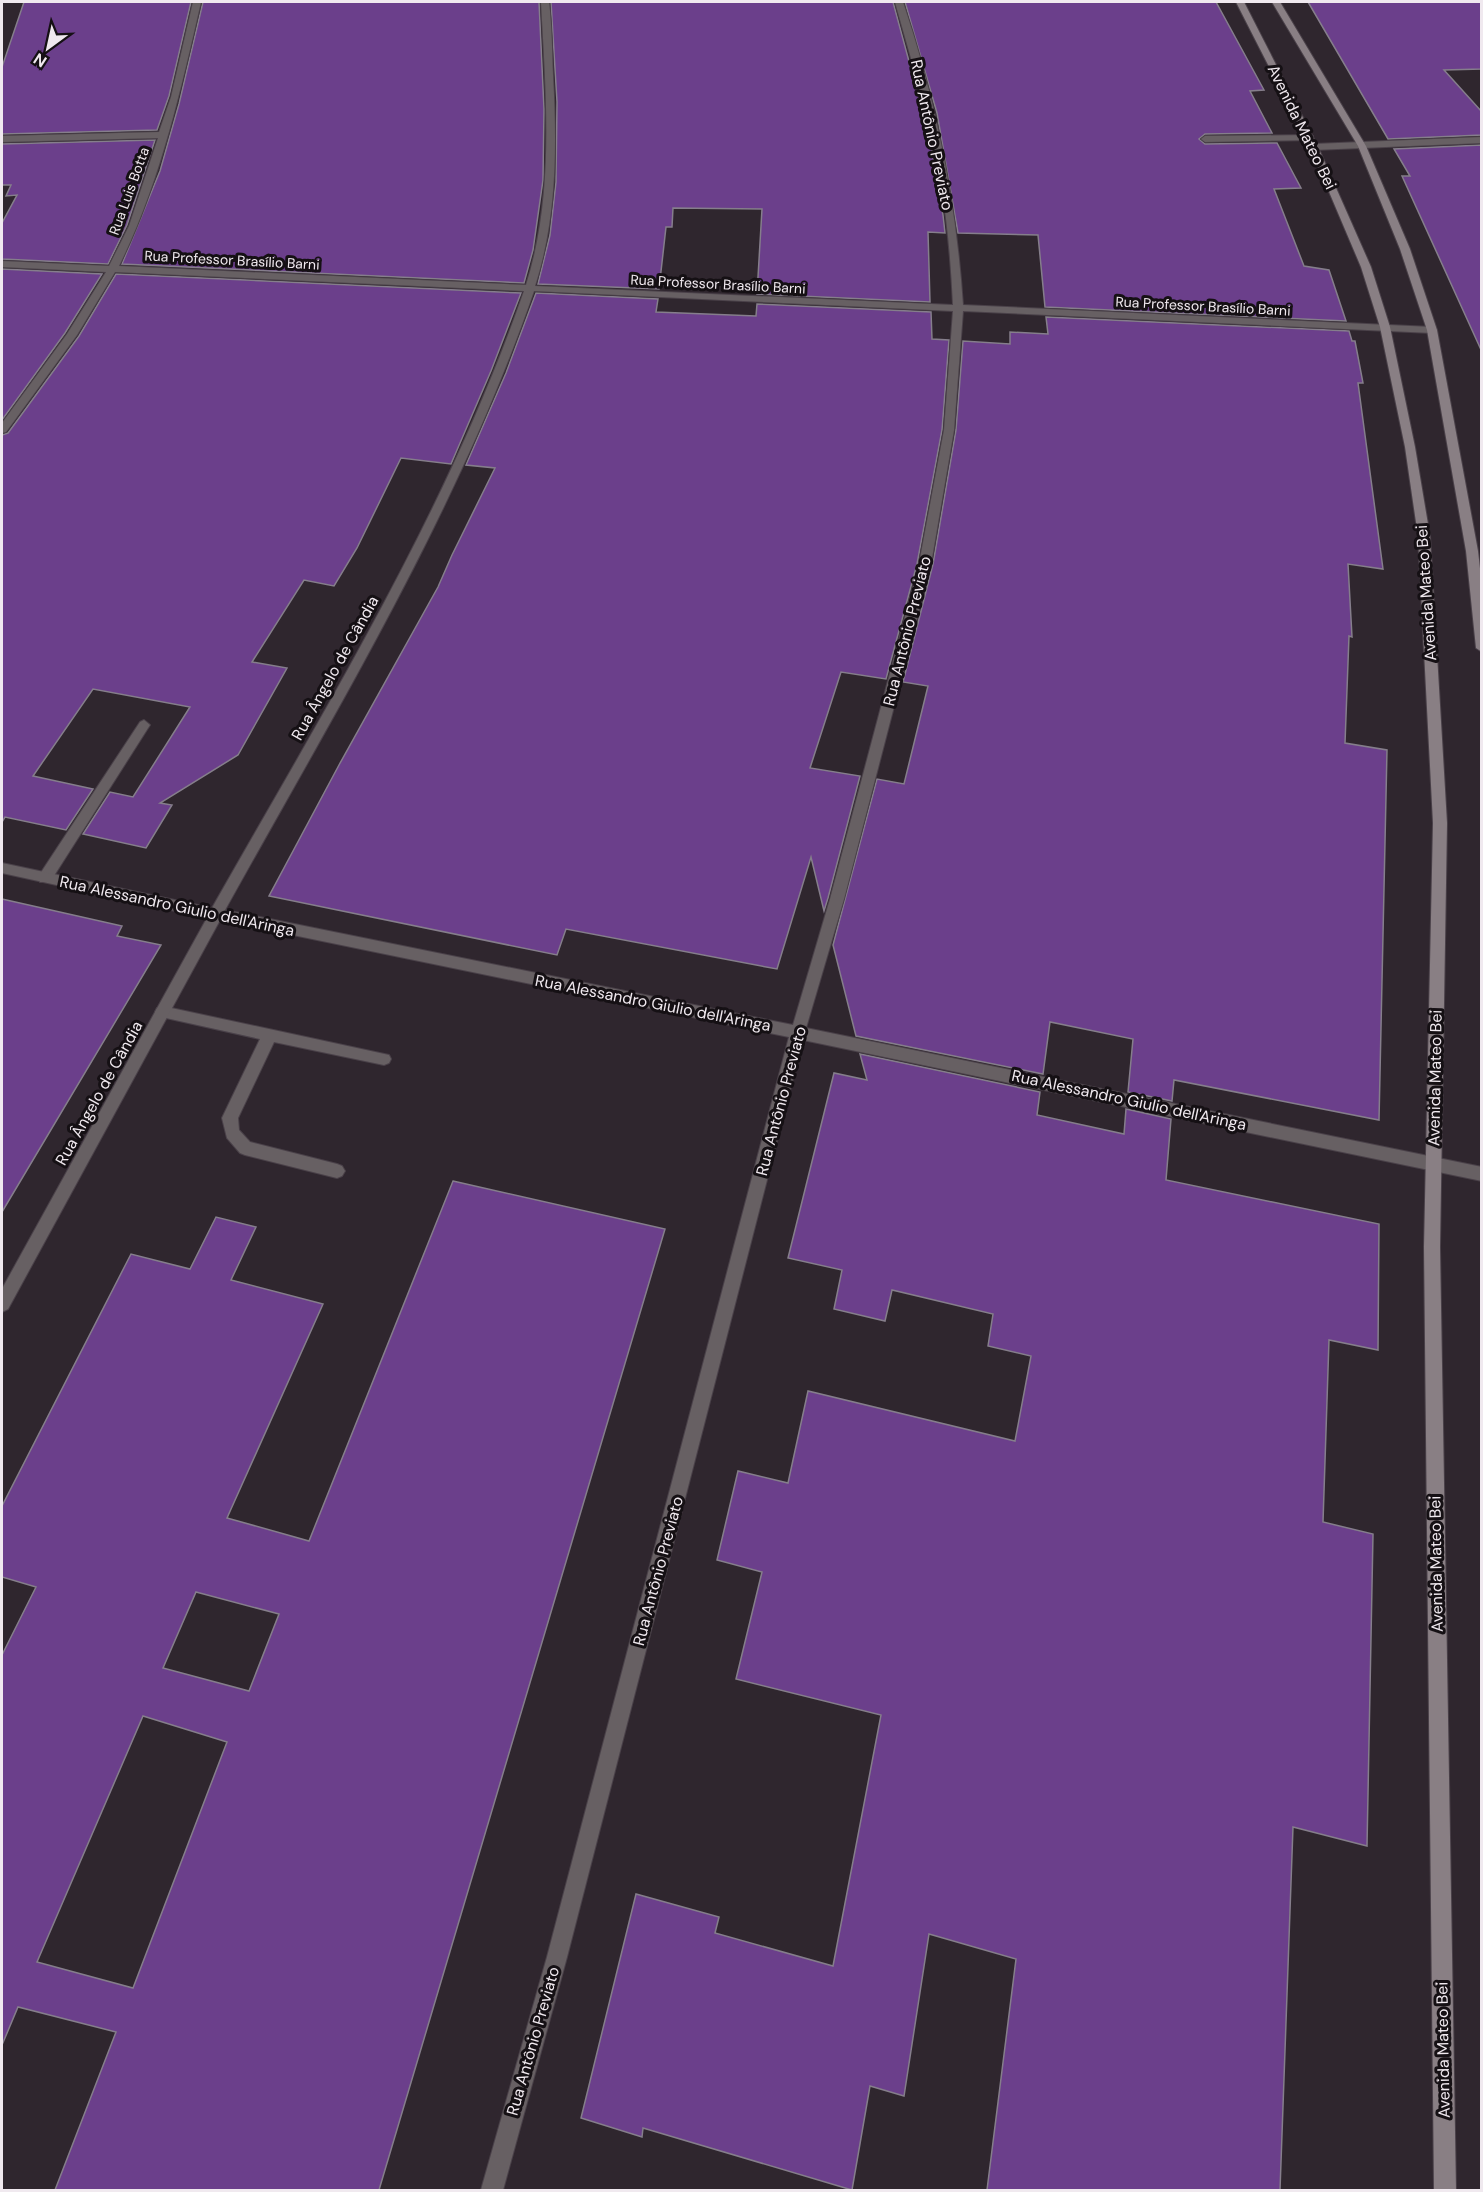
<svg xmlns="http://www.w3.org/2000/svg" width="1483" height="2192" font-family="'DM Sans',sans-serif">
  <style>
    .building { fill: #6b3f8b; stroke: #857e8b; stroke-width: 1.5; fill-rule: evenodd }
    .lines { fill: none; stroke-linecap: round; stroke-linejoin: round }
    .service-casing { stroke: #4a4149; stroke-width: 2 }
    .minor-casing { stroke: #4a4149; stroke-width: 2 }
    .secondary-casing { stroke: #4a4149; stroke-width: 2 }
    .service { fill: #676063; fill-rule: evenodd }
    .minor { fill: #676063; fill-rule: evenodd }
    .secondary { fill: #897f84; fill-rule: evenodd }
    .labels { text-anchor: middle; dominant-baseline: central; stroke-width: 6; stroke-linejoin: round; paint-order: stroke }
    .far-street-label { font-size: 14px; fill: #f0e9ef; stroke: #151014 }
    .street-label { font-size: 16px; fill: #f0e9ef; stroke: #151014 }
  </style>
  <rect width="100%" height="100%" fill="#2f262e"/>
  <g class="building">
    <path d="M24,2H191L169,96L157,130L2,134V67Z"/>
    <path d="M203,2H539L544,109L543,180L533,250L524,283L122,264L160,171L179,104Z"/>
    <path d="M551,2H893L930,139L943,215L945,233L928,232L930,302L757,294L762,209L673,208L672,227H666L659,289L538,284L550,235L556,182L557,102Z"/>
    <path d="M905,2H1216L1264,90L1250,91L1272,133L1205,134L1199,139L1205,144L1277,143L1301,188L1274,189L1304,266L1329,270L1346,321L1045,307L1038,235L958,233L937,113Z"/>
    <path d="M1308,2H1482V69L1444,70L1482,112V135L1388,139Z"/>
    <path d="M155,140L127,225L108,264L2,259V223L17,195L6,196L11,185H2V144Z"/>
    <path d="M1482,145V352L1402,176H1410L1394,149Z"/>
    <path d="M2,269L102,274L65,333L2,420Z"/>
    <path d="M116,274L521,293L491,371L451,464L401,458L357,548L334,586L304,580L252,662L287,668L238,755L160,803L172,805L146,848L83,834L110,792L133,797L190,707L93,689L33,776L93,789L66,830L5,817L2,822V435L8,433L79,336Z"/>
    <path d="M536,293L658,299L656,312L756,316L757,304L931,312L932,339L949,340L942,430L917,564L886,679L841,672L810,768L860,776L828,898L824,911L811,857L777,969L566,929L557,955L269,896L339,765L438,587L452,555L495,468L466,465L506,373Z"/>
    <path d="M1046,317L1349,331L1352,341H1355L1363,383H1358L1383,569L1348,564L1352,637L1349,636L1345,743L1387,750L1379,1120L1174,1080L1172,1101L1128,1092L1133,1039L1050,1022L1043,1074L856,1036L833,945L877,779L904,784L928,686L903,682L933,564L956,430L963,341L1010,344V332L1048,334Z"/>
    <path d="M2,899L122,926L117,936L161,945L2,1212Z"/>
    <path d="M860,1054L1040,1092L1037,1115L1124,1134L1126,1109L1171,1119L1166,1180L1379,1224L1378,1350L1329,1340L1323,1522L1373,1534L1367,1846L1293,1827L1280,2190H987L1016,1959L929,1934L904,2096L870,2086L852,2190L643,2128L642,2137L581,2118L636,1894L719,1917L715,1933L833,1966L881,1715L736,1679L762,1572L717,1560L738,1471L788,1483L808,1391L1015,1441L1031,1356L988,1346L993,1314L892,1290L885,1321L834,1309L842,1270L788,1258L834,1073L867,1080Z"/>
    <path d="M453,1181L665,1229L379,2190H55L116,2032L18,2007L2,2045V1655L36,1587L2,1577V1506L131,1254L190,1269L216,1217L256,1227L231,1280L323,1304L227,1518L309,1541ZM196,1592L279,1614L249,1691L163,1668ZM143,1716L227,1742L133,1988L37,1962Z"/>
  </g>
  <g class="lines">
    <defs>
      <g id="service">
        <path d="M1310,135L1313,136V140L1205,142L1201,139L1205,136Z"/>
        <path d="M144,720L150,725L148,728L50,882H40L38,878L40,874L140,722Z"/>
        <path d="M162,1006L389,1055L391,1059L389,1063L384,1065L274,1042L238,1118L239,1130L250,1142L337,1164L342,1166L345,1171L342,1176L337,1178L245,1155L240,1153L227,1138L222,1118L260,1039L157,1016L155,1012L157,1008Z"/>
      </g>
      <g id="minor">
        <path d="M193,2H201C180,93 160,183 119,266L526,285C555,194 546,96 541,2H549C552,26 552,51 553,75C557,146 557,218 535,286L953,305C951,265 948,225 941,185C931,123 912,63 895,2H903C936,100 956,201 963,305L1432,327L1437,330L1432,333L963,311L954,430L931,564L844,899L806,1028L1482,1167V1181L803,1040L567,1957L503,2190H481L547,1957L789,1037L220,920L8,1309L2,1312V1289L207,918L2,873V863L212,908C326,707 448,510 524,291L115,272L77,335L6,432L2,433V423L67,334L106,272L2,267V261L109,266L129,226L158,138L2,142V136L159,132L171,97ZM534,291L953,311L944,430L919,564L830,899L793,1025L225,910C337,708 458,511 534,291Z"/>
        <path d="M1482,137V143L1314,150L1310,147L1314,144Z"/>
      </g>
      <g id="secondary">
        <path d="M1236,2H1244L1318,147L1371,267L1390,327L1415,447L1430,536L1447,823L1440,1247L1456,2190H1434L1424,1247L1433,823L1418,536L1405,447L1380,327L1361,267L1310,147Z"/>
        <path d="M1272,2H1280L1366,146L1410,249L1437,330L1478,551L1482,586V652L1476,648L1466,551L1427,330L1400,249L1358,146Z"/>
      </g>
    </defs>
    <use href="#service" class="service-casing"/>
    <use href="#minor" class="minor-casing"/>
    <use href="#secondary" class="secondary-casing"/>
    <use href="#service" class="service"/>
    <use href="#minor" class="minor"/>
    <use href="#secondary" class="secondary"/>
  </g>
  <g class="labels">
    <g class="far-street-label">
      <text transform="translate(129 191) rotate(-70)">Rua Luis Botta</text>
      <text transform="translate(232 260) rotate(3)">Rua Professor Brasílio Barni</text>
      <text transform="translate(718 284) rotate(3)">Rua Professor Brasílio Barni</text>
      <text transform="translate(1203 306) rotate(3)">Rua Professor Brasílio Barni</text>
    </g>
    <g class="street-label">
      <text transform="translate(1302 127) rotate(64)">Avenida Mateo Bei</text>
      <text transform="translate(932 135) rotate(78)">Rua Antônio Previato</text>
      <text transform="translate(1426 593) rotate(-94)">Avenida Mateo Bei</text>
      <text transform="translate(907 631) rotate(-76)">Rua Antônio Previato</text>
      <text transform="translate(335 668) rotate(-61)">Rua Ângelo de Cândia</text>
      <text transform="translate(177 906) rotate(12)">Rua Alessandro Giulio dell'Aringa</text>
      <text transform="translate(653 1003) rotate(11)">Rua Alessandro Giulio dell'Aringa</text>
      <text transform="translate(1435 1078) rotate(-89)">Avenida Mateo Bei</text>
      <text transform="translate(99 1093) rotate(-61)">Rua Ângelo de Cândia</text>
      <text transform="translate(1129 1100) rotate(12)">Rua Alessandro Giulio dell'Aringa</text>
      <text transform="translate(781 1101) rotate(-75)">Rua Antônio Previato</text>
      <text transform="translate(1436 1564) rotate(-91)">Avenida Mateo Bei</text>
      <text transform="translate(658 1571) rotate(-75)">Rua Antônio Previato</text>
      <text transform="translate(533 2041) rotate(-74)">Rua Antônio Previato</text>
      <text transform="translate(1443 2050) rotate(-91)">Avenida Mateo Bei</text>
    </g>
  </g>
  <rect width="1483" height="2192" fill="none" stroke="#f0e9ef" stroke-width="6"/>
  <g transform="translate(48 48) rotate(213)" stroke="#151014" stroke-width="4.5" paint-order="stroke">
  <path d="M0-4.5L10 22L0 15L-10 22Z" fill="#f0e9ef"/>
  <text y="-9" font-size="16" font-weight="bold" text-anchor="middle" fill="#f0e9ef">N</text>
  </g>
</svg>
